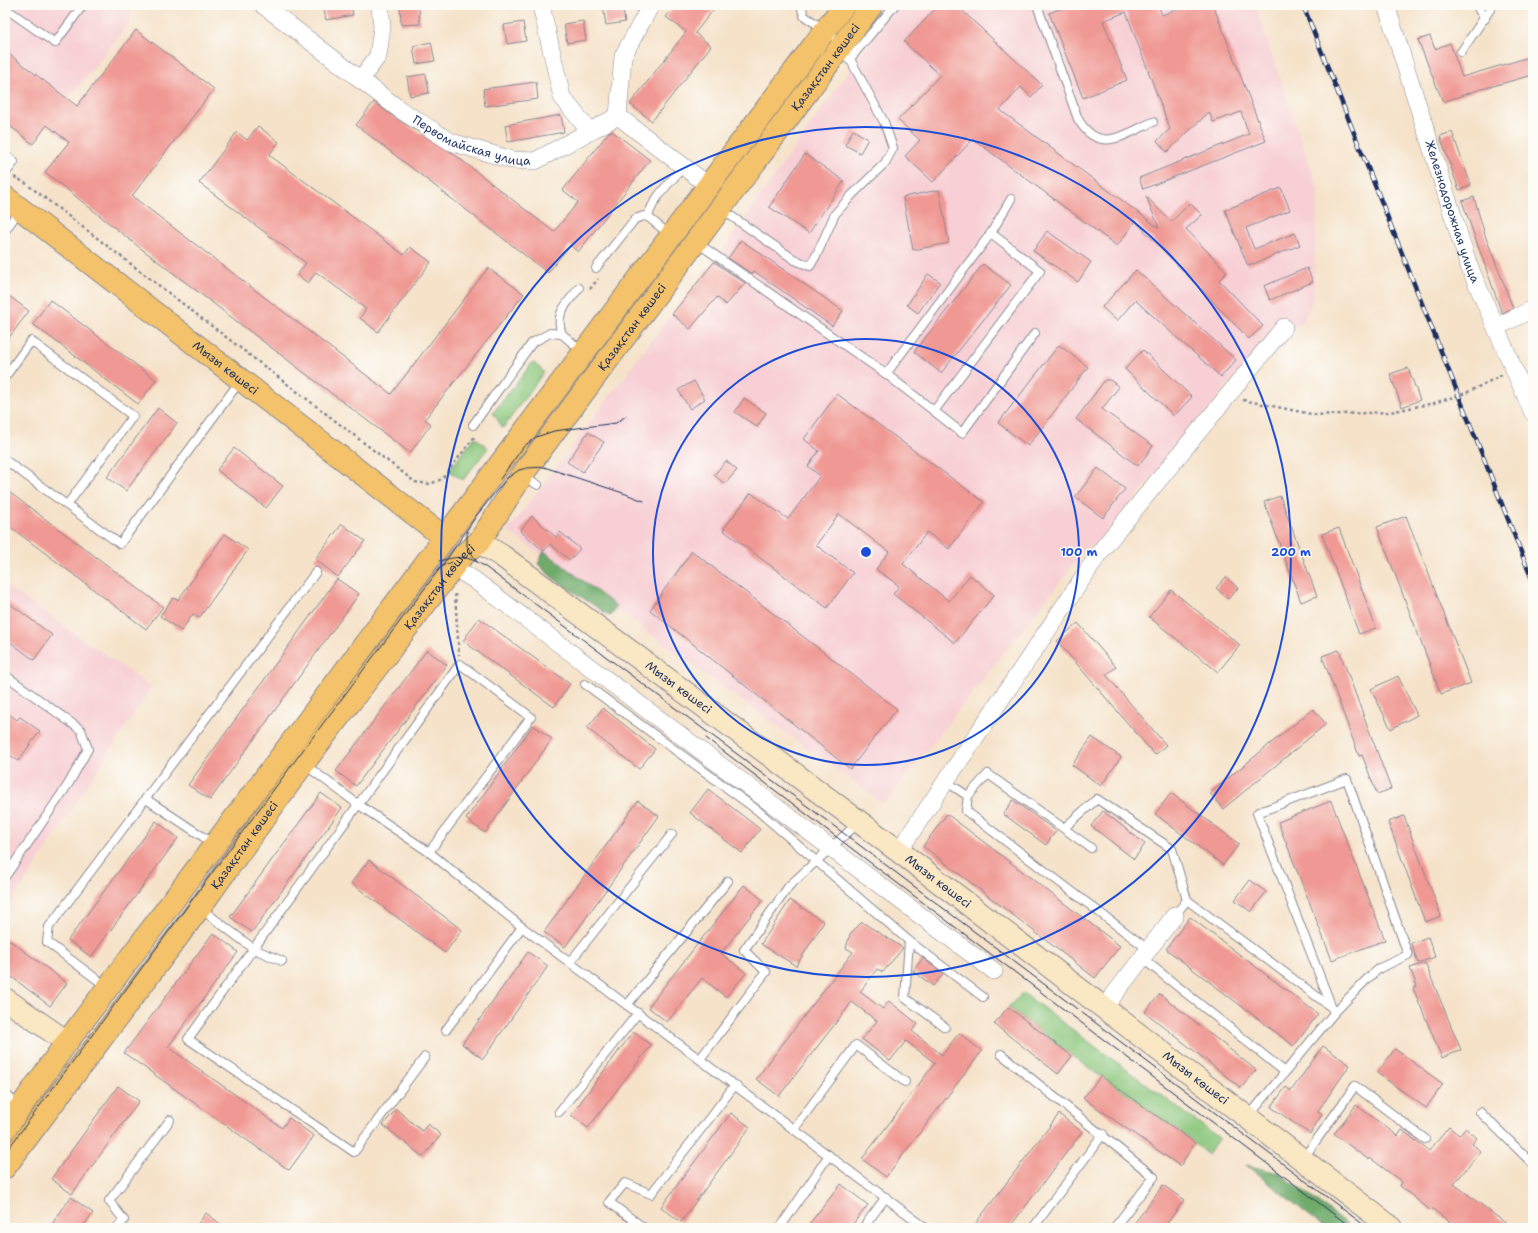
<svg xmlns="http://www.w3.org/2000/svg" width="1538" height="1233" font-family="'Shantell Sans',sans-serif">
  <style>
    .built { fill: #f7cfd4 }
    .green { fill: #8bc67b; stroke: #537a6c }
    .forest { fill: #70ab6b; stroke: #466d64 }
    .building { fill: #f09893 }
    .lines { fill: none; stroke-linecap: round; stroke-linejoin: round }
    .lane-casing { stroke: #888894; stroke-width: 10 }
    .street-casing { stroke: #888894; stroke-width: 18 }
    .secondary-casing { stroke: #888894; stroke-width: 24 }
    .primary-casing { stroke: #888894; stroke-width: 24 }
    .path { stroke: #888894; stroke-width: 2.5; stroke-dasharray: 3 3; stroke-linecap: butt }
    .lane { stroke: #fff; stroke-width: 8 }
    .street { stroke: #fff; stroke-width: 17 }
    .secondary { stroke: #fae7c3; stroke-width: 22 }
    .primary { stroke: #f3c26a; stroke-width: 22 }
    .tram { stroke: #1b2f5e; stroke-width: 1 }
    .rail-casing { stroke: #1b2f5e; stroke-width: 4.5 }
    .rail { stroke: #fdfcf7; stroke-width: 3; stroke-dasharray: 9; stroke-linecap: butt }
    .ring { fill: none; stroke: #1d4ed8; stroke-width: 2 }
    .labels { text-anchor: middle; dominant-baseline: central; stroke-width: 3; stroke-linejoin: round; paint-order: stroke }
    .street-label { font-size: 12px; fill: #1b2f5e; stroke: #fdfcf7 }
    .centre { fill: #1d4ed8; stroke: #fdfcf7; stroke-width: 2 }
    .ring-label { font-size: 12px; text-anchor: middle; font-weight: bold; fill: #1d4ed8; stroke: #fdfcf7; stroke-width: 3; stroke-linejoin: round; paint-order: stroke }
  </style>
  <rect width="100%" height="100%" fill="#fdfcf7"/>
  <filter id="ink" filterUnits="userSpaceOnUse"><feTurbulence type="fractalNoise" baseFrequency=".025" numOctaves="2"/><feDisplacementMap in="SourceGraphic" scale="8" xChannelSelector="R" yChannelSelector="G"/><feConvolveMatrix kernelMatrix="1 2 1 2 8 2 1 2 1" color-interpolation-filters="sRGB"/></filter>
  <filter id="wash" filterUnits="userSpaceOnUse"><feTurbulence type="fractalNoise" baseFrequency=".012" numOctaves="4" result="noise"/><feDisplacementMap in="SourceGraphic" scale="16" xChannelSelector="R" yChannelSelector="G"/><feGaussianBlur stdDeviation="0.9" result="paint"/><feColorMatrix in="noise" values="0 0 0 0 0 0 0 0 0 0 0 0 0 0 0 0 0 1.4 0 .05"/><feComposite in="paint" operator="in"/></filter>
  <g filter="url(#wash)">
    <rect width="100%" height="100%" fill="#f5e2c9"/>
    <g class="built">
      <path d="M5,5H133L130,22L68,99L5,51Z"/>
      <path d="M895,5H1255L1318,190L1313,299L1302,324L1270,333L1094,549L1089,545L884,804L508,531L672,314L714,262Z"/>
      <path d="M5,585L151,687L5,912Z"/>
    </g>
    <g class="green">
      <path d="M533,362L544,372L503,428L493,413Z"/>
      <path d="M475,437L488,448L463,480L449,471Z"/>
      <path d="M1023,993L1219,1138L1207,1155L1195,1143L1072,1056L1008,1007Z"/>
    </g>
    <g class="forest">
      <path d="M544,551L616,606L610,616L554,579L538,564Z"/>
      <path d="M1246,1165L1279,1173L1352,1228H1325Z"/>
    </g>
    <g id="blocks">
      <g class="building">
        <path d="M323,5H351L353,15L326,20Z"/>
        <path d="M419,5L420,24L401,25L400,6Z"/>
        <path d="M611,5H622L625,22L606,25L603,6Z"/>
        <path d="M676,5H717L695,33L711,46L652,121L630,104L686,32L666,17Z"/>
        <path d="M939,5H956L1042,85L1031,97L1021,87L1000,110L1159,228L1146,196L1171,222L1190,203L1202,215L1186,229L1227,272L1219,280L1263,326L1249,339L1135,221L1117,246L973,139L933,182L905,156L920,140L898,120L940,75L904,42Z"/>
        <path d="M1070,5H1158L1162,15L1187,5H1213L1266,141L1143,189L1139,178L1249,134L1241,112L1213,122L1209,112L1167,152L1157,141L1170,129L1126,12L1103,21L1127,80L1083,98L1049,13Z"/>
        <path d="M583,21L586,40L567,43L564,24Z"/>
        <path d="M523,22L526,41L507,44L504,25Z"/>
        <path d="M136,30L214,89L132,196L391,394L488,268L524,294L425,419L431,424L410,453L139,247L45,172L69,142L47,125L33,144L5,122V51L77,106Z"/>
        <path d="M1430,36L1435,49L1450,43L1462,77L1533,56V75L1478,90L1443,102L1418,40Z"/>
        <path d="M431,42L435,61L416,64L413,46Z"/>
        <path d="M426,74L429,93L410,96L407,77Z"/>
        <path d="M536,82L538,99L485,106L483,89Z"/>
        <path d="M374,102L394,117L451,152L554,232L578,202L563,190L609,132L612,131L650,160L578,252L570,245L548,273L356,125Z"/>
        <path d="M561,115L564,132L508,142L505,125Z"/>
        <path d="M258,126L279,142L269,155L404,255L410,247L431,262L378,332L360,318L366,309L316,272L308,283L297,275L306,263L199,183L237,132L247,140Z"/>
        <path d="M853,130L868,139L860,153L845,145Z"/>
        <path d="M1452,132L1471,185L1459,190L1440,136Z"/>
        <path d="M805,154L844,181L809,233L769,207Z"/>
        <path d="M1281,188L1290,210L1246,228L1254,249L1295,233L1300,245L1248,266L1225,210Z"/>
        <path d="M939,190L949,243L913,250L903,197Z"/>
        <path d="M1474,197L1485,235L1513,308L1502,313L1462,201Z"/>
        <path d="M1047,231L1091,262L1078,282L1033,251Z"/>
        <path d="M741,240L843,311L832,326L754,271L752,274L728,258Z"/>
        <path d="M714,262L745,283L726,305L717,297L690,329L672,314Z"/>
        <path d="M983,264L1011,285L941,373L914,352Z"/>
        <path d="M1307,268L1313,282L1270,300L1264,286Z"/>
        <path d="M1136,270L1236,360L1221,377L1135,300L1117,321L1102,307Z"/>
        <path d="M928,274L940,282L918,313L907,305Z"/>
        <path d="M5,293L29,311L5,343Z"/>
        <path d="M50,300L156,380L138,404L33,324Z"/>
        <path d="M1059,345L1088,367L1028,446L998,423Z"/>
        <path d="M1143,350L1192,397L1174,416L1125,369Z"/>
        <path d="M1408,368L1420,400L1402,407L1390,374Z"/>
        <path d="M1105,380H1110L1119,387L1102,409L1153,446L1138,466L1076,419Z"/>
        <path d="M694,381L705,399L690,409L678,390Z"/>
        <path d="M837,394L984,502L949,549L927,532L903,564L949,601L970,575L994,595L955,643L893,594L899,586L876,569L889,552L839,514L816,545L853,573L827,608L723,530L751,493L788,519L820,476L808,466L819,451L804,439Z"/>
        <path d="M744,398L766,413L757,427L735,412Z"/>
        <path d="M158,408L177,423L126,491L107,477Z"/>
        <path d="M588,432L604,442L583,472L567,462Z"/>
        <path d="M234,448L283,486L266,508L217,470Z"/>
        <path d="M726,461L737,470L725,484L714,475Z"/>
        <path d="M1098,468L1125,489L1103,518L1075,497Z"/>
        <path d="M5,489L163,607L146,629L5,523Z"/>
        <path d="M1280,496L1317,596L1301,602L1264,502Z"/>
        <path d="M532,516L556,537L560,532L580,549L570,560L550,544L544,551L520,531Z"/>
        <path d="M1406,516L1471,683L1441,694L1377,527Z"/>
        <path d="M342,524L365,541L338,577L315,559Z"/>
        <path d="M1339,528L1376,628L1359,634L1322,534Z"/>
        <path d="M225,534L248,550L199,618L193,614L181,631L160,616L173,598L178,600Z"/>
        <path d="M692,551L897,709L850,769L650,610Z"/>
        <path d="M1226,577L1238,588L1228,599L1216,588Z"/>
        <path d="M337,579L359,594L210,800L188,785Z"/>
        <path d="M1171,590L1240,645L1218,672L1149,617Z"/>
        <path d="M5,600L52,635L34,660L5,638Z"/>
        <path d="M479,618L570,684L554,707L463,641Z"/>
        <path d="M1078,623L1116,667L1106,675L1166,745L1155,755L1057,641Z"/>
        <path d="M427,650L447,665L356,786L336,771Z"/>
        <path d="M1339,650L1391,789L1377,794L1362,755L1359,756L1322,656Z"/>
        <path d="M1398,676L1417,715L1391,729L1371,689Z"/>
        <path d="M603,708L655,749L639,769L587,728Z"/>
        <path d="M1313,709L1326,724L1223,809L1210,793Z"/>
        <path d="M5,711L17,720L20,717L40,731L18,761L5,751Z"/>
        <path d="M533,725L552,739L485,833L466,819Z"/>
        <path d="M1092,737L1121,757L1101,786L1072,765Z"/>
        <path d="M708,789L760,829L742,853L690,813Z"/>
        <path d="M321,793L342,808L252,932L230,917Z"/>
        <path d="M1171,793L1239,844L1223,865L1155,814Z"/>
        <path d="M1013,800L1056,831L1046,845L1003,814Z"/>
        <path d="M638,801L659,816L565,947L544,932Z"/>
        <path d="M1331,801L1385,940L1332,960L1278,822Z"/>
        <path d="M1103,811L1145,844L1134,859L1091,826Z"/>
        <path d="M947,814L1120,946L1095,978L923,846Z"/>
        <path d="M1404,816L1441,916L1425,922L1388,822Z"/>
        <path d="M156,821L178,838L91,957L68,940Z"/>
        <path d="M369,860L462,930L445,953L351,883Z"/>
        <path d="M1250,880L1266,892L1251,912L1235,900Z"/>
        <path d="M744,885L763,900L721,953L746,973L726,997L702,978L667,1022L648,1007Z"/>
        <path d="M790,900L824,922L796,966L761,944Z"/>
        <path d="M1190,917L1318,1014L1294,1046L1166,949Z"/>
        <path d="M862,922L903,948L883,972L877,969L860,992L883,1009L889,1001L918,1024L912,1031L942,1055L959,1033L982,1051L886,1177L862,1159L935,1063L906,1041L890,1061L862,1039L877,1021L852,1002L779,1096L756,1079L853,952L846,948L850,934Z"/>
        <path d="M213,933L238,952L168,1047L282,1128L289,1118L314,1136L289,1170L124,1053Z"/>
        <path d="M5,937L67,983L50,1006L5,972Z"/>
        <path d="M1428,937L1435,957L1418,963L1411,943Z"/>
        <path d="M528,952L548,966L483,1059L462,1044Z"/>
        <path d="M923,958L943,974L933,986L913,971Z"/>
        <path d="M1425,963L1461,1050L1442,1058L1413,988L1417,986L1410,968Z"/>
        <path d="M1160,994L1256,1070L1241,1088L1145,1012Z"/>
        <path d="M1008,1007L1072,1056L1058,1074L994,1024Z"/>
        <path d="M633,1032L651,1045L588,1128L571,1115Z"/>
        <path d="M1323,1046L1350,1065L1318,1111L1322,1114L1310,1134L1271,1107L1286,1087L1291,1091Z"/>
        <path d="M1395,1049L1443,1084L1426,1108L1377,1073Z"/>
        <path d="M1101,1076L1195,1143L1180,1166L1083,1098Z"/>
        <path d="M118,1086L139,1101L72,1194L51,1179Z"/>
        <path d="M1356,1105L1398,1136L1402,1130L1429,1151L1449,1127L1459,1135L1465,1128L1477,1138L1472,1144L1481,1151L1454,1184L1512,1228H1457L1433,1209L1431,1211L1400,1186L1402,1182L1370,1158L1369,1160L1334,1134Z"/>
        <path d="M396,1109L422,1131L428,1124L441,1135L423,1157L383,1125Z"/>
        <path d="M731,1113L750,1127L681,1222L661,1207Z"/>
        <path d="M1059,1114L1082,1132L1009,1228H972Z"/>
        <path d="M841,1184L868,1205L850,1228H806Z"/>
        <path d="M1163,1185L1184,1200L1164,1228H1131Z"/>
        <path d="M71,1197L93,1213L82,1228H49Z"/>
        <path d="M206,1213L226,1228H195Z"/>
      </g>
    </g>
  </g>
  <g filter="url(#ink)">
    <use href="#blocks" fill-opacity="0" stroke="#888894" stroke-width="1"/>
    <g class="lines">
      <defs>
        <g id="lane">
          <path d="M1037,5L1078,119C1099,155 1123,135 1153,122"/>
          <path d="M1476,5L1485,19"/>
          <path d="M5,8L55,43L83,5"/>
          <path d="M1461,52L1493,5"/>
          <path d="M849,60L895,5"/>
          <path d="M5,155L14,162L5,174"/>
          <path d="M721,209L795,260L810,266L817,254L835,214L852,195L885,163L893,148L884,122L842,44L826,30L804,16L801,5"/>
          <path d="M648,217C653,197 671,182 684,166"/>
          <path d="M5,231L20,209"/>
          <path d="M991,233L1011,199"/>
          <path d="M696,242L886,374L991,233L1040,271L934,411L886,374"/>
          <path d="M596,268L635,219L644,216L648,217L670,235"/>
          <path d="M562,334C554,313 567,304 579,288"/>
          <path d="M5,377L31,341L133,416L67,505"/>
          <path d="M934,411L962,433L1035,333"/>
          <path d="M473,425L532,343L550,333L562,334L583,352"/>
          <path d="M5,460L120,544L240,381"/>
          <path d="M523,476L538,485"/>
          <path d="M5,675L81,730L88,749L69,783L5,877"/>
          <path d="M585,684L757,810L909,941L983,997"/>
          <path d="M304,764L359,805L429,852L522,927L926,1228"/>
          <path d="M945,781L968,796L966,811L1149,950"/>
          <path d="M968,796L988,774L1091,848"/>
          <path d="M146,799L214,844"/>
          <path d="M1064,828L1097,799L1172,849L1187,900L1175,915"/>
          <path d="M1187,900L1331,1007"/>
          <path d="M200,908L254,949L282,961"/>
          <path d="M909,941L905,998L945,1027"/>
          <path d="M1142,958L1285,1072"/>
          <path d="M570,962L672,834"/>
          <path d="M107,987L47,942L49,927L316,572"/>
          <path d="M627,1005L728,881"/>
          <path d="M446,1030L522,927"/>
          <path d="M1001,1054L1154,1177L1114,1228"/>
          <path d="M425,1057L354,1152L188,1039L460,664L531,717L429,852"/>
          <path d="M700,1059L766,972L744,950L789,886L858,823"/>
          <path d="M5,1094L20,1106"/>
          <path d="M559,1112L638,1013"/>
          <path d="M1480,1112L1533,1164"/>
          <path d="M1248,1117L1334,1013L1367,979L1380,968L1408,955L1347,779L1257,813L1334,1013"/>
          <path d="M794,1129L856,1045L905,1082"/>
          <path d="M1303,1159L1355,1086L1425,1139"/>
          <path d="M117,1228L124,1220L109,1201L170,1120"/>
          <path d="M644,1228L609,1202L625,1183L651,1194L735,1085"/>
          <path d="M780,1228L829,1155"/>
          <path d="M863,1228L886,1197"/>
          <path d="M1033,1228L1103,1134"/>
        </g>
        <g id="street">
          <path id="s1" d="M263,5L399,109L451,142L512,160L535,161L618,116L709,186"/>
          <path d="M541,5L562,97L590,132"/>
          <path id="s2" d="M1386,5L1469,266L1533,413"/>
          <path d="M360,80L378,56L382,27L380,5"/>
          <path d="M618,116L623,56L651,5"/>
          <path d="M1496,327L1533,309"/>
          <path d="M453,567L473,579L994,971"/>
          <path d="M898,852L1103,548L1284,327"/>
          <path d="M1103,1009L1175,915"/>
        </g>
        <g id="secondary">
          <path id="s3" d="M479,542L502,556L905,856L1392,1228"/>
          <path d="M5,999L67,1042"/>
        </g>
        <g id="primary">
          <path id="s4" d="M5,197L445,538"/>
          <path d="M5,1129L67,1042L844,5"/>
          <path id="s5" d="M5,1167L200,907L303,764L461,557L479,542L527,468L872,5"/>
        </g>
      </defs>
      <use href="#lane" class="lane-casing"/>
      <use href="#street" class="street-casing"/>
      <use href="#secondary" class="secondary-casing"/>
      <use href="#primary" class="primary-casing"/>
      <g class="path">
        <path d="M14,177L24,182L415,482L430,484L442,479L476,435"/>
        <path d="M590,289L598,279"/>
        <path d="M1243,400L1316,415L1390,412L1434,403L1466,393L1502,375"/>
        <path d="M455,594L459,655"/>
      </g>
      <use href="#lane" class="lane"/>
      <use href="#street" class="street"/>
      <use href="#secondary" class="secondary"/>
      <use href="#primary" class="primary"/>
      <g class="tram">
        <path d="M500,479L524,446L536,437L554,431L616,423L626,416"/>
        <path d="M467,531V546L477,562"/>
        <path d="M439,561C458,556 467,555 484,566L846,835L1368,1228"/>
        <path d="M437,571L444,565L452,562"/>
        <path d="M706,738L1352,1228"/>
        <path d="M5,1153L297,758L447,559L477,515L506,479L519,470L527,468L544,467L623,493L644,501"/>
      </g>
      <defs>
        <path id="rail" d="M1303,5L1533,582"/>
      </defs>
      <use href="#rail" class="rail-casing"/>
      <use href="#rail" class="rail"/>
    </g>
  </g>
  <g class="ring">
    <circle cx="866" cy="552" r="213"/>
    <circle cx="866" cy="552" r="425"/>
  </g>
  <g class="labels">
    <g class="street-label">
      <text stroke="none"><textPath href="#s5" startOffset="1373">Қазақстан көшесі</textPath></text>
      <text stroke="none"><textPath href="#s1" startOffset="252">Первомайская улица</textPath></text>
      <text stroke="none"><textPath href="#s2" startOffset="217">Железнодорожная улица</textPath></text>
      <text stroke="none"><textPath href="#s5" startOffset="1049">Қазақстан көшесі</textPath></text>
      <text stroke="none"><textPath href="#s4" startOffset="279">Мызы көшесі</textPath></text>
      <text stroke="none"><textPath href="#s5" startOffset="725">Қазақстан көшесі</textPath></text>
      <text stroke="none"><textPath href="#s3" startOffset="247">Мызы көшесі</textPath></text>
      <text stroke="none"><textPath href="#s5" startOffset="401">Қазақстан көшесі</textPath></text>
      <text stroke="none"><textPath href="#s3" startOffset="571">Мызы көшесі</textPath></text>
      <text stroke="none"><textPath href="#s3" startOffset="895">Мызы көшесі</textPath></text>
    </g>
  </g>
  <circle cx="866" cy="552" r="6" class="centre"/>
  <g class="ring-label">
    <text x="1079" y="556">100 m</text>
    <text x="1291" y="556">200 m</text>
  </g>
  <rect width="1538" height="1233" fill="none" stroke="#fdfcf7" stroke-width="20"/>
</svg>
